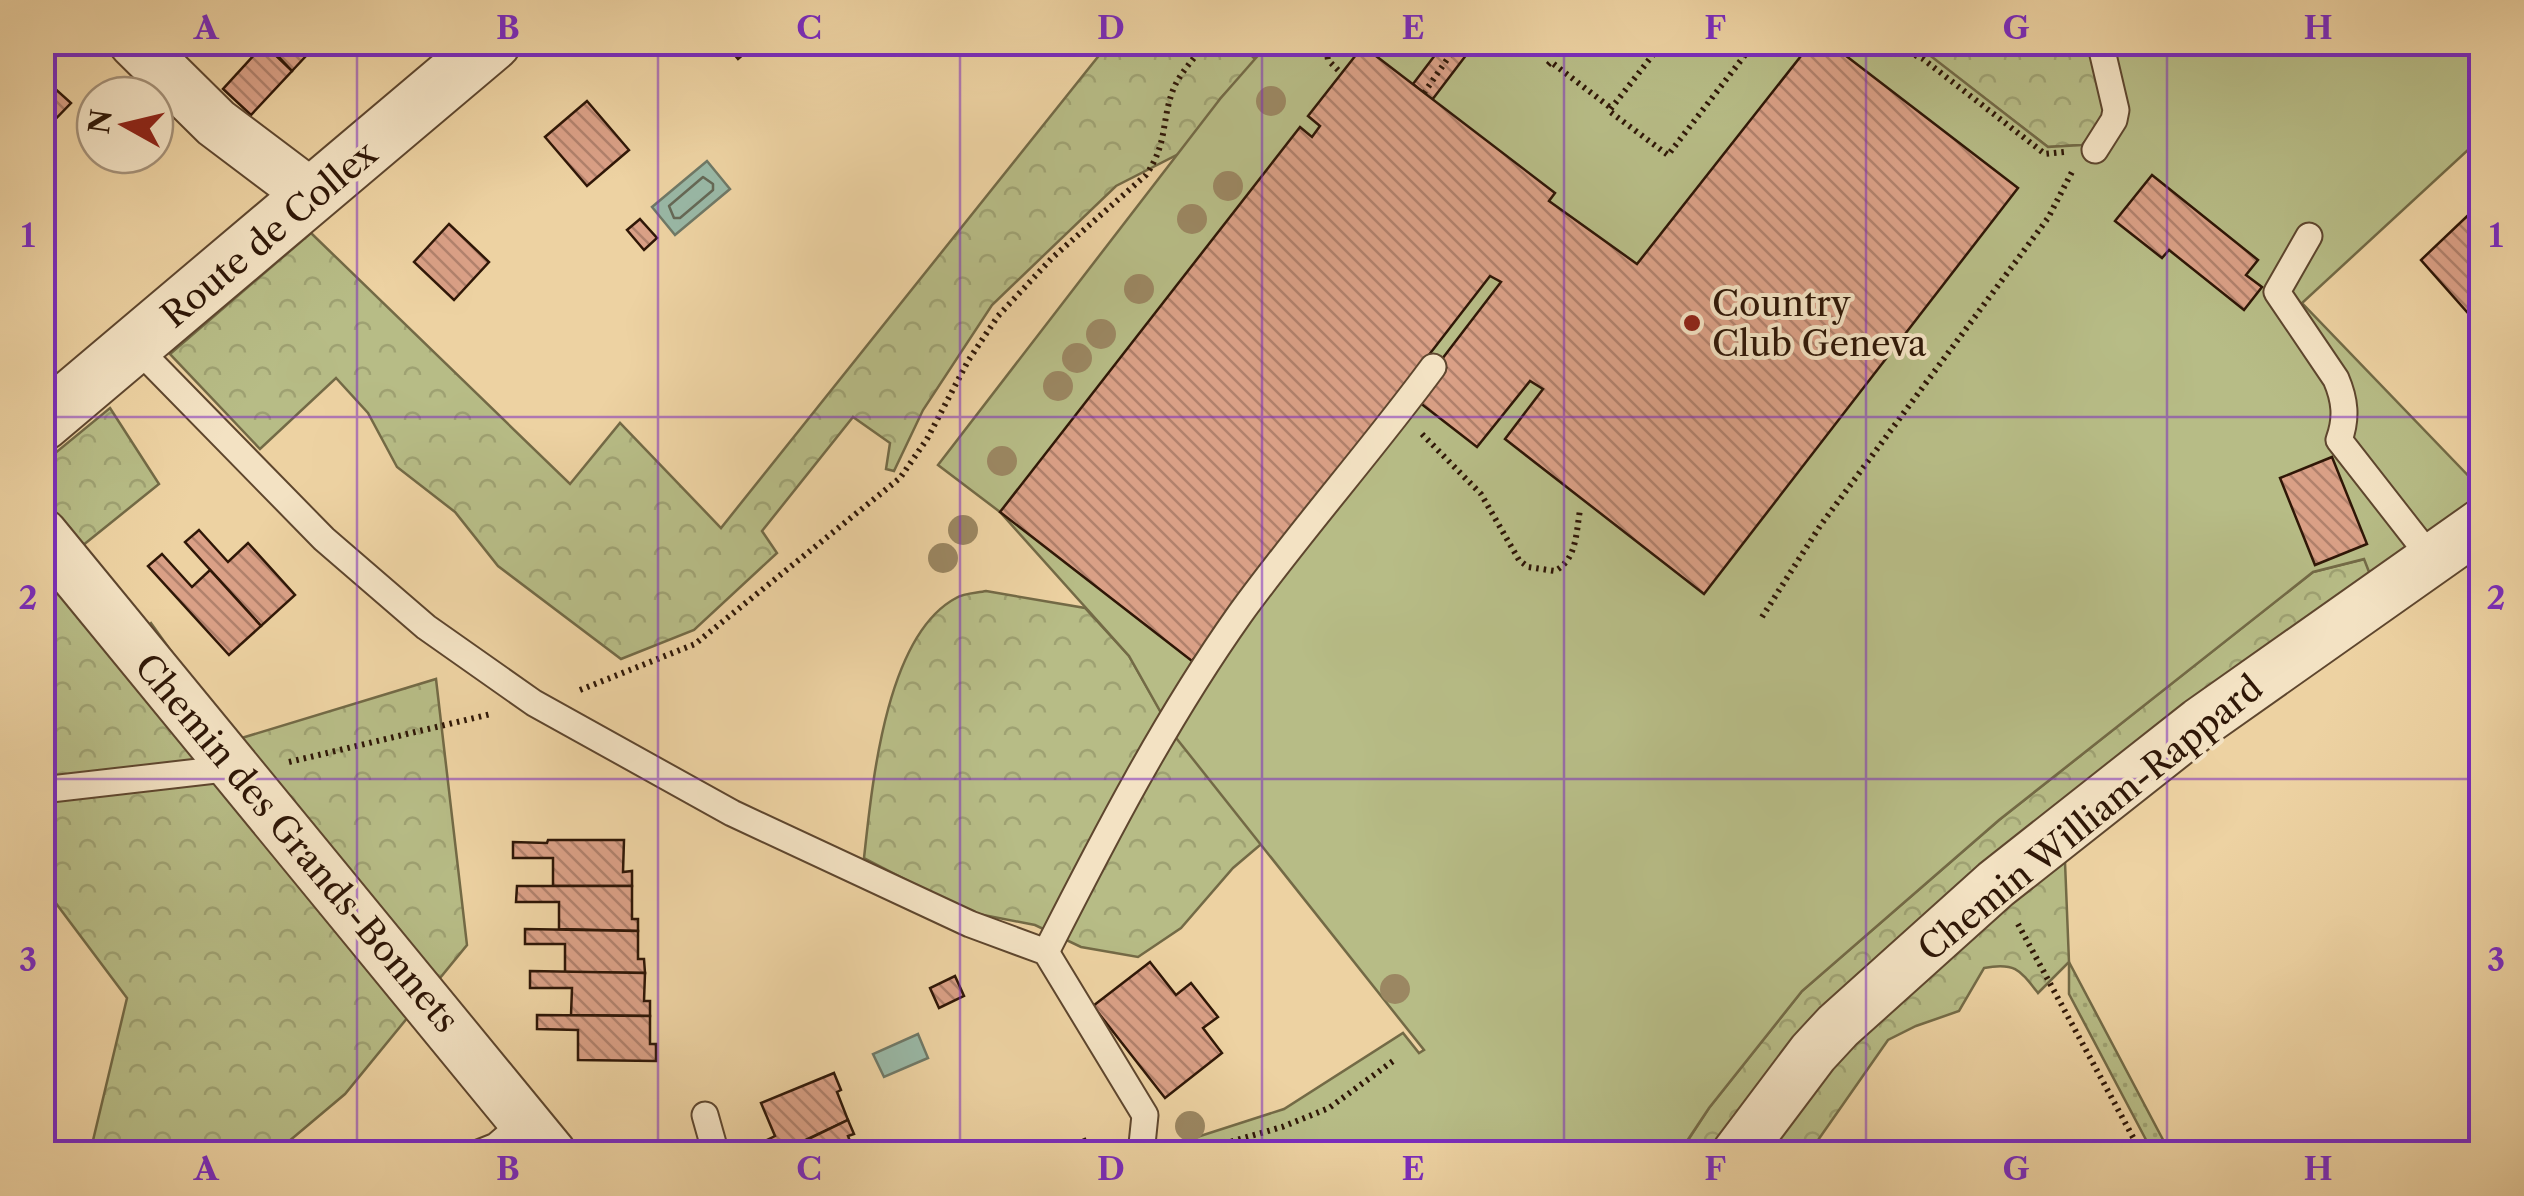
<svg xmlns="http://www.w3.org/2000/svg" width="2524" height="1196" font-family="'Libre Caslon Text',serif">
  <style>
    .grass { fill: url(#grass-dots); stroke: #736a46; stroke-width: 2.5 }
    .forest { fill: url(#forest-crowns); stroke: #736a46; stroke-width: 2.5 }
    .park { fill: #b7bc86; stroke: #736a46; stroke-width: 2.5 }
    .water { fill: #99b8a6; stroke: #6f7866; stroke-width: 2.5 }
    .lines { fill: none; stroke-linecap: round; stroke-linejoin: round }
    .shore { stroke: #646856; stroke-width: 2.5 }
    .building { fill: url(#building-back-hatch); stroke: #2f1707; stroke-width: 2.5 }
    .service-casing { stroke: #5e462e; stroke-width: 29 }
    .minor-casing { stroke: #5e462e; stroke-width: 54 }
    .tertiary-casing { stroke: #5e462e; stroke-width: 59 }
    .path { stroke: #2f1707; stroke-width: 6; stroke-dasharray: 2.5 5; stroke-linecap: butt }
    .service { stroke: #f3e2c3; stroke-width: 25 }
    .minor { stroke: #f3e2c3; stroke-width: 50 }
    .tertiary { stroke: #f3e2c3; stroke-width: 55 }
    .tree { fill: #9b8762 }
    .grid { fill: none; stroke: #7b2cbf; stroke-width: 2.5; stroke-opacity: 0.55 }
    .poi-dot { fill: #8f2418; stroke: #f3e2c3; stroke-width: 4 }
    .labels { text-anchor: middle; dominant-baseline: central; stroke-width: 8; stroke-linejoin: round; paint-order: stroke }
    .street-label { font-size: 35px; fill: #2f1707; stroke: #f3e2c3 }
    .poi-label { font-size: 35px; fill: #2f1707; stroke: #f3e2c3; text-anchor: start }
    .neatline { fill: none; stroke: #7b2cbf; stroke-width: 4 }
    .grid-label { font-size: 32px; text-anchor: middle; font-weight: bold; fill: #7b2cbf }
  </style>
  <defs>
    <pattern id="grass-dots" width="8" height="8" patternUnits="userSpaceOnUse" patternTransform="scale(2.5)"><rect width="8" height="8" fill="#b7bc86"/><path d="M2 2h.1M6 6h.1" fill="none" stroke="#9ea172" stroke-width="1.8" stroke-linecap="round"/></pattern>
    <pattern id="forest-crowns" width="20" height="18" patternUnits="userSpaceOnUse" patternTransform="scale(2.5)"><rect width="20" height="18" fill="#b7bc86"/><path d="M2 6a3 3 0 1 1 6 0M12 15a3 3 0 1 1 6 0" fill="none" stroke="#9ea172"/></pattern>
    <pattern id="building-back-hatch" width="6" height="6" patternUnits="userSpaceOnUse" patternTransform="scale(2.5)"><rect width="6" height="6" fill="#daa086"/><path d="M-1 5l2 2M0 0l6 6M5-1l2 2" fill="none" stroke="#b1816c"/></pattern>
  </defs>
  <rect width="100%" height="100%" fill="#edd2a2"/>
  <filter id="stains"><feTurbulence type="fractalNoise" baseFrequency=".002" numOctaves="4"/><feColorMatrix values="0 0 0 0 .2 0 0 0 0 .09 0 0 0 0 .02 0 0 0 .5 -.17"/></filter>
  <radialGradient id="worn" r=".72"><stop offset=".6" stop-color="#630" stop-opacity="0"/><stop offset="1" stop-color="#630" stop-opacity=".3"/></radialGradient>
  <path class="grass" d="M2069,962L2170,1153H2153L2069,994Z"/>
  <g class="forest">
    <path d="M1109,43H1239L1256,60L1220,99L1198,144L1116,186L992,305L923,410L894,471L886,469L890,443L853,417L762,531L777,553L694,630L621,659L498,566L455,512L397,467L368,413L336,378L260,449L170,354L311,233L570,484L620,423L721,528Z"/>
    <path d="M2090,43L2106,119L2082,145L2048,147L1914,44Z"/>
    <path d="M110,408L159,484L51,571L122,649L151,623L235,740L436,679L467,945L345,1094L275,1153H90L127,998L43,886V463Z"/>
    <path d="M2365,559L2373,582L1713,1153L1679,1154L1709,1108L1802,991L1999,820L2313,572Z"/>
    <path d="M986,591L1085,608L1129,656L1173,733L1279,829L1233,868L1181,928L1138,957L1081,947L1035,925L968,912L864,858C872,787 885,636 956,598C964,593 977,593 986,591Z"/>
    <path d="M2065,862L2069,962L2038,993C2020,970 2015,962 1984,968L1959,1011L1916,1026L1888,1040L1809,1153L1759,1154L1806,1083L1991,917Z"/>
  </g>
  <path class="park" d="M1269,43H1914L2048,147L2082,145L2106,119L2090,43H2481V138L2302,303L2481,489V511L2373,582L2364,559L2313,572L1999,820L1802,991L1709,1108L1679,1153H1162L1163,1148L1284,1109L1403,1033L1419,1053L1424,1050L1173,734L1129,656L1000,512L938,465L1220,99Z"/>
  <g class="water">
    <path d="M707,161L730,189L675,235L652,207Z"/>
    <path d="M918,1034L928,1058L884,1077L873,1054Z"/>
  </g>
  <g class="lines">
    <path class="shore" d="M703,177L713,184V190L680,218H674L669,206Z"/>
  </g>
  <g class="building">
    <path d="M265,42H319L292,71Z"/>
    <path d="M724,42H758L738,59Z"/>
    <path d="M1445,42H1452L1467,54L1432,100L1413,84Z"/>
    <path d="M1812,42H1828L2018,188L1704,594L1505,439L1543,389L1530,381L1477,447L1419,402L1446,368L1439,363L1501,282L1490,276L1192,661L1000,512L1300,127L1312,137L1320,126L1308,116L1363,46L1555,193L1549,201L1637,264Z"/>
    <path d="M264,44L292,71L251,115L223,89Z"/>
    <path d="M42,77L71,103L42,133Z"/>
    <path d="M587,101L629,150L587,186L545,137Z"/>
    <path d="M2152,175L2258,260L2246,275L2262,287L2244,310L2169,250L2162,258L2115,221Z"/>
    <path d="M2482,202V329L2421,260Z"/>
    <path d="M640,219L657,238L644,250L627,230Z"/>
    <path d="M449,224L489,262L454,300L414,262Z"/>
    <path d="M2332,457L2367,544L2315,565L2280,478Z"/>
    <path d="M199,530L228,562L248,543L295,595L261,626L185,542Z"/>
    <path d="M162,554L192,587L210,570L261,626L229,655L148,566Z"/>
    <path d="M548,840H624L623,872L632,871V886H553V858H513V842L547,843Z"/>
    <path d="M517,886H632V919H638V931L559,929V902H516Z"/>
    <path d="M525,929L638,931V959H644L645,973L565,972V944H525Z"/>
    <path d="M1150,962L1176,995L1191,983L1218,1017L1203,1028L1222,1053L1165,1098L1093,1006Z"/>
    <path d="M530,971L645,973L644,1001H650V1016L571,1015L572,988H530Z"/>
    <path d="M955,976L964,996L939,1008L930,988Z"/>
    <path d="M537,1015L650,1016V1044H656V1061L578,1060V1030L537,1029Z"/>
    <path d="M834,1073L841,1090L837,1092L848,1120L776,1154H739L775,1136L761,1103Z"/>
    <path d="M848,1120L854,1134L848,1136L855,1154H778Z"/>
    <path d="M1085,1139L1092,1154H1061L1060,1150Z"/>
  </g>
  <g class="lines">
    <defs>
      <g id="service">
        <path d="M2095,150L2114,120L2116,110L2100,42"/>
        <path d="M2309,236L2277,292L2336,379C2345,400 2347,418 2339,440L2432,559"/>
        <path d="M136,347L324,539L426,627L534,703L732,813L970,924L1046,952L1145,1115L1141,1154"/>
        <path d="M42,790L233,768"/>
        <path d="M1046,952C1105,836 1165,720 1240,614C1301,530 1371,451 1433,367"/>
        <path d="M705,1115L716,1154"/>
        <path d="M476,1154L496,1146L524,1122"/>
      </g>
      <g id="minor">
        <path d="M134,42L216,123L313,196"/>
        <path d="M42,534L551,1154"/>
        <path d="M1737,1154L1813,1053L1838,1026L1996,884L2200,723L2482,524"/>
      </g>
      <path id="tertiary" d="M42,423L493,42"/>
    </defs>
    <use href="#service" class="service-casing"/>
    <use href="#minor" class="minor-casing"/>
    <use href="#tertiary" class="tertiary-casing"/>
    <g class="path">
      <path d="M1325,42L1328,60L1341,73"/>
      <path d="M1663,42L1609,111L1668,155L1755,42"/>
      <path d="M1727,42L1745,56"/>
      <path d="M1888,42L1923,59L2045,154L2064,152"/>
      <path d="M1548,65L1551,62L1611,108"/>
      <path d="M1424,93L1459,42"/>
      <path d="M1422,434L1481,494L1519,560L1528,567L1555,571C1577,559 1576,533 1580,510"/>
      <path d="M1762,617L1820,526L2048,218L2073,170"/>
      <path d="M580,690L695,644L900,478L927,439L968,361L998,316L1052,258L1146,175C1168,143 1161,122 1173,90C1180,72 1195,59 1205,42"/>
      <path d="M289,762L491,714"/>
      <path d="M2018,924L2142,1154"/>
      <path d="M1188,1154L1282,1127L1329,1108L1393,1061"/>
    </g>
    <use href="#service" class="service"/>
    <use href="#minor" class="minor"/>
    <use href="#tertiary" class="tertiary"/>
  </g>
  <g class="tree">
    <circle cx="1271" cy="101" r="15"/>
    <circle cx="1228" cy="186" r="15"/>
    <circle cx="1192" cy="219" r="15"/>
    <circle cx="1139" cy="289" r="15"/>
    <circle cx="1101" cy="334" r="15"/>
    <circle cx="1077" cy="358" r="15"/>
    <circle cx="1058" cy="386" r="15"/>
    <circle cx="1002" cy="461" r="15"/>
    <circle cx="963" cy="530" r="15"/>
    <circle cx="943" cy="558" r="15"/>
    <circle cx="1395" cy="989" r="15"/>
    <circle cx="1190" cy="1126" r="15"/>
  </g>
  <path class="grid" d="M357,42V1154M658,42V1154M960,42V1154M1262,42V1154M1564,42V1154M1866,42V1154M2167,42V1154M42,417H2482M42,779H2482"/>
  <circle class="poi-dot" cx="1692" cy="323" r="10"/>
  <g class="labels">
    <g class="street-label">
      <text transform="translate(269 234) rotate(-40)">Route de Collex</text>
      <text transform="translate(2090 818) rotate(-39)">Chemin William-Rappard</text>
      <text transform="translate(297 843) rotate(50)">Chemin des Grands-Bonnets</text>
    </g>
    <g class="poi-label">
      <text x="1712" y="303">Country<tspan x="1712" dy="40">Club Geneva</tspan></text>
    </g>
  </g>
  <rect width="2524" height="1196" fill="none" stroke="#edd2a2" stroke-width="110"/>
  <g transform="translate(125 125) rotate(278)"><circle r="48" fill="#f3e2c3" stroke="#a59178" stroke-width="2.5"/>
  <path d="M0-8L18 38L0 25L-18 38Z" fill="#8f2418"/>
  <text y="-15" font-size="28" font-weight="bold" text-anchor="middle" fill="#2f1707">N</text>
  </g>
  <rect x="55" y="55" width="2414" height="1086" class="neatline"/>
  <g class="grid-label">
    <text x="206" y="39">A</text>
    <text x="508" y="39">B</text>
    <text x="809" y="39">C</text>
    <text x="1111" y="39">D</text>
    <text x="1413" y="39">E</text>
    <text x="1715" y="39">F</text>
    <text x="2016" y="39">G</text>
    <text x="2318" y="39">H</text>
    <text x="28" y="247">1</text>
    <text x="2496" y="247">1</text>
    <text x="28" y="609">2</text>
    <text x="2496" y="609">2</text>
    <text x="28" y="971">3</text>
    <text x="2496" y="971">3</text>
    <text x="206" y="1180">A</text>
    <text x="508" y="1180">B</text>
    <text x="809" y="1180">C</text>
    <text x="1111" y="1180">D</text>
    <text x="1413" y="1180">E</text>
    <text x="1715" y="1180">F</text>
    <text x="2016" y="1180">G</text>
    <text x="2318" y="1180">H</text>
  </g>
  <rect width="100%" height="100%" filter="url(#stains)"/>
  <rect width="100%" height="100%" fill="url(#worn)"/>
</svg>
